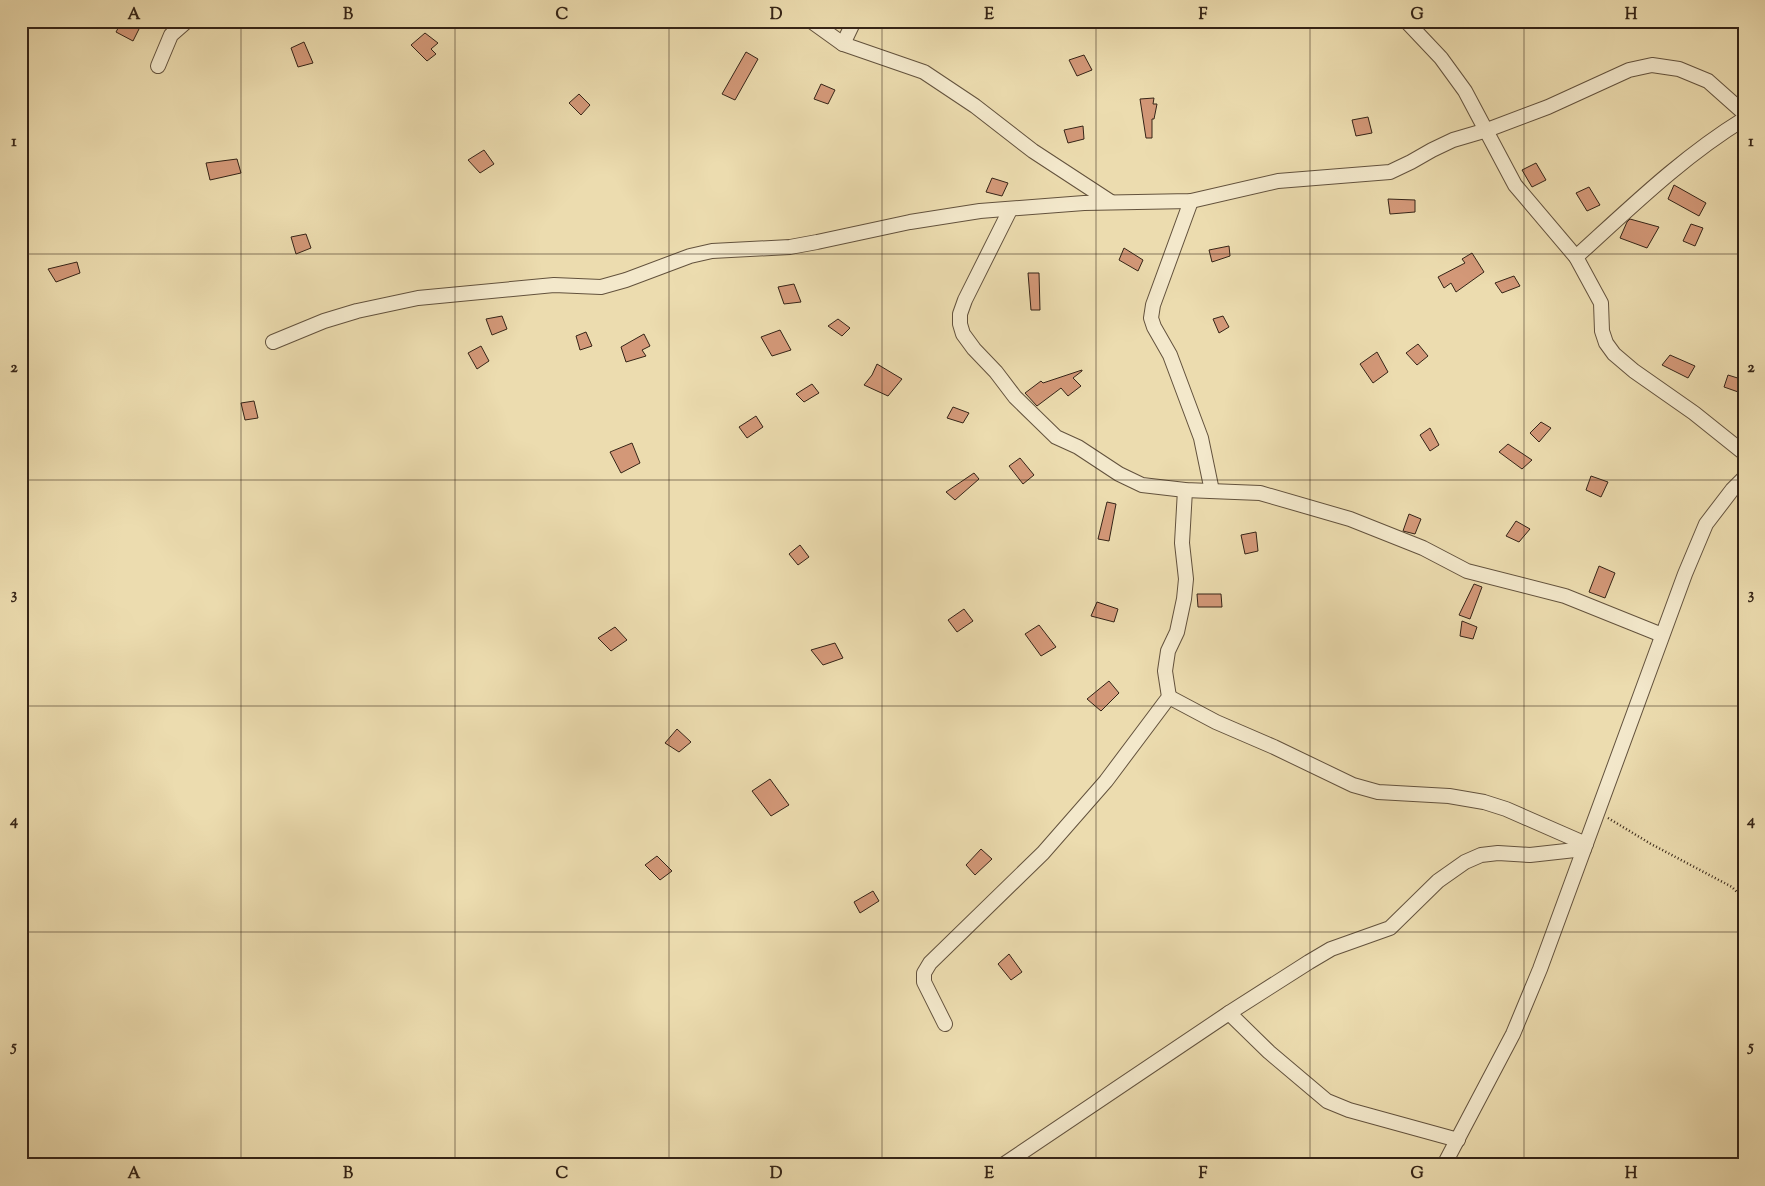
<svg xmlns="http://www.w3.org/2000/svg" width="1765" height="1186" font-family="'Sorts Mill Goudy',serif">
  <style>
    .building { fill: #d39878; stroke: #352417 }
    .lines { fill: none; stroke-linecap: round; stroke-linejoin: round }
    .street-casing { stroke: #63523d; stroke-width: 16 }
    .path { stroke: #352417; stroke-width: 2.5; stroke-dasharray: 1 2.5; stroke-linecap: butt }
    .street { stroke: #f3e8cb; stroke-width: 14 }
    .grid { fill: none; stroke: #352417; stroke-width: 1; stroke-opacity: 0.55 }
    .neatline { fill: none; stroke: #352417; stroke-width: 2 }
    .grid-label { font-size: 16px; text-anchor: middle; font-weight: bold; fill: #352417 }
  </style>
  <rect width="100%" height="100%" fill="#ecdcaf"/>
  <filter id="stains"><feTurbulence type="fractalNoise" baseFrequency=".004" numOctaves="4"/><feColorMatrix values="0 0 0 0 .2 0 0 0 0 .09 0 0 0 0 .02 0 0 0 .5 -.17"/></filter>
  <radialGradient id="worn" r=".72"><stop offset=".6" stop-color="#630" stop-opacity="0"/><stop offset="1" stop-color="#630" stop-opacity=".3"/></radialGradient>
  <g class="building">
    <path d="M122,21H130L140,27L133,41L116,32Z"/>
    <path d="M425,33L438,43L431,49L436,54L427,61L411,45Z"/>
    <path d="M304,42L313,63L298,67L291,48Z"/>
    <path d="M746,52L758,59L735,100L722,94Z"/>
    <path d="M1084,55L1092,70L1077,76L1069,60Z"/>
    <path d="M821,84L835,90L828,104L814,99Z"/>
    <path d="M579,94L590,105L581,115L569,103Z"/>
    <path d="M1154,98L1153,104H1157L1154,119H1152V138H1146L1140,99Z"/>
    <path d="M1368,117L1372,133L1356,136L1352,120Z"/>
    <path d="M1083,126L1084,139L1068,143L1064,130Z"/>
    <path d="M484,150L494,164L480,173L468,160Z"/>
    <path d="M237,159L241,173L210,180L206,163Z"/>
    <path d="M1536,163L1546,180L1532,187L1522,170Z"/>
    <path d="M992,178L1008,183L1002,196L986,192Z"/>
    <path d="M1674,185L1706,203L1699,216L1668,199Z"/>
    <path d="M1589,187L1600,205L1587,211L1576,193Z"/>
    <path d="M1388,199L1415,200V212L1390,214Z"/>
    <path d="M1630,219L1659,227L1647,248L1620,238L1627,222Z"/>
    <path d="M1691,224L1703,228L1695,246L1683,241Z"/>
    <path d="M306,234L311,248L296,254L291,237Z"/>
    <path d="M1229,246L1230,256L1212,262L1209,250Z"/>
    <path d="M1124,248L1143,260L1138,271L1119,260Z"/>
    <path d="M1472,253L1484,272L1456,292L1451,283L1444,288L1438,277L1465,263L1462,259Z"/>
    <path d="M77,262L80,273L56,282L48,269Z"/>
    <path d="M1028,273H1039L1040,310H1031Z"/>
    <path d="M1514,276L1520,286L1502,293L1495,283Z"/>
    <path d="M794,284L801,302L784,304L778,287Z"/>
    <path d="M502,316L507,329L492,335L486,319Z"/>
    <path d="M1223,316L1229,327L1219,333L1213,319Z"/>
    <path d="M838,319L850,328L842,336L828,326Z"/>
    <path d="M780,330L791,350L772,356L761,337Z"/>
    <path d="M586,332L592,346L580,350L576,336Z"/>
    <path d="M644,334L650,346L642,350L646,356L626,362L621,347Z"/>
    <path d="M1418,344L1428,356L1417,365L1406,353Z"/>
    <path d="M481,346L489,361L477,369L468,353Z"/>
    <path d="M1377,352L1388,372L1373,383L1360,364Z"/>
    <path d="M1670,355L1695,366L1688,378L1662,365Z"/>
    <path d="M877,364L902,379L888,396L864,385L872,375Z"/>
    <path d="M1082,370V371L1073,378L1081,386L1068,396L1061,388L1037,406L1025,393L1041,381L1043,383Z"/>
    <path d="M1728,375L1744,380V394L1724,387Z"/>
    <path d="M812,384L819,393L804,402L796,394Z"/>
    <path d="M254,401L258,418L245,420L241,403Z"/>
    <path d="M953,407L969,413L963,423L947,418Z"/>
    <path d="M756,416L763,427L747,438L739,427Z"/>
    <path d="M1541,422L1551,428L1539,442L1530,433Z"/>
    <path d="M1430,428L1439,445L1430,451L1420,435Z"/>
    <path d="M632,443L640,463L621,473L610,452Z"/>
    <path d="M1508,444L1532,460L1522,469L1499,452Z"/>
    <path d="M1020,458L1034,475L1023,484L1009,466Z"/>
    <path d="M974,473L979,479L955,500L946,492Z"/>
    <path d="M1591,476L1608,482L1601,497L1586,490Z"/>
    <path d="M1107,502L1116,504L1109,541L1098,539Z"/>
    <path d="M1409,514L1421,519L1415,534L1403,531Z"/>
    <path d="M1516,521L1530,529L1519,542L1506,536Z"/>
    <path d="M1256,532L1258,551L1245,554L1241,535Z"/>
    <path d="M800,545L809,557L798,565L789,554Z"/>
    <path d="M1599,566L1615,573L1605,598L1589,592Z"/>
    <path d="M1474,584L1482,587L1470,619L1459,615Z"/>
    <path d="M1197,594H1221L1222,607H1198Z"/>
    <path d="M1097,602L1118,609L1114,622L1091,616Z"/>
    <path d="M964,609L973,621L957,632L948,620Z"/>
    <path d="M1462,621L1477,627L1473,639L1460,636Z"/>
    <path d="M1039,625L1056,647L1041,656L1025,634Z"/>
    <path d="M615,627L627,640L611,651L598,638Z"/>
    <path d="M835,643L843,658L823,665L811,650Z"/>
    <path d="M1109,681L1119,693L1101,711L1087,699Z"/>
    <path d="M677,729L691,742L679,752L665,743Z"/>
    <path d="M770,779L789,805L771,816L752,791Z"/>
    <path d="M981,849L992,859L975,875L966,865Z"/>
    <path d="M657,856L672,871L660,880L645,865Z"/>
    <path d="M873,891L879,901L860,913L854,902Z"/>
    <path d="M1009,954L1022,972L1011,980L998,964Z"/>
  </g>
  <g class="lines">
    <defs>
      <g id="street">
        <path d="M811,21L843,44L924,72L975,106L1033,151L1111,202"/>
        <path d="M1406,21L1441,58L1465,91L1515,185L1576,257L1601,303L1602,331L1606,343L1614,354L1634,371L1694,413L1744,453"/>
        <path d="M843,44L854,21"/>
        <path d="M158,66L171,35L187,21"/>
        <path d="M1191,201L1153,305L1151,318L1154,327L1170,355L1201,438L1212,491"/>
        <path d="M1010,210L965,300L960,314V324L963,334L974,349L996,372L1015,397L1056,437L1078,447L1119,474L1142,485L1185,490L1260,493L1350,519L1423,548L1467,571L1565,596L1662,635"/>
        <path d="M1576,257C1630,208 1682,157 1744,119"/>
        <path d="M273,342L324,321L357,311L418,298L554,285L601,287L626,280L690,256L712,251L790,247L817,242L910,222L980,211L1084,203L1191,201L1278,181L1390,172L1411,162L1432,150L1453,140L1487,130L1548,107L1629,70L1652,65L1679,69L1708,81L1744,113"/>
        <path d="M1169,697L1216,722L1274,747L1353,785L1378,792L1449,796L1484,802L1506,809L1586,844"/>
        <path d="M1229,1013L1269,1052L1327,1101L1349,1110L1458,1140"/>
        <path d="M945,1024L924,982V973L930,963L1043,853L1106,781L1169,697L1165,671L1168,651L1177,632L1184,599L1186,579L1182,543L1185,490"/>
        <path d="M1003,1165L1229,1013L1309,962L1331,949L1390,928L1438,881L1465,862L1481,855L1498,853L1530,855L1584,849"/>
        <path d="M1444,1165L1513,1034L1540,969L1685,574L1706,524L1732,490L1744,478"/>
      </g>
    </defs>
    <use href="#street" class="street-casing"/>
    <path class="path" d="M1608,818L1651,844L1732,887L1744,899"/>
    <use href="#street" class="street"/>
  </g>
  <path class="grid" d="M241,21V1165M455,21V1165M669,21V1165M882,21V1165M1096,21V1165M1310,21V1165M1524,21V1165M21,254H1744M21,480H1744M21,706H1744M21,932H1744"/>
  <rect width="1765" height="1186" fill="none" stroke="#ecdcaf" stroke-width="55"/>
  <rect x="28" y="28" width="1710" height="1130" class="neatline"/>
  <g class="grid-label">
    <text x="134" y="19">A</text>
    <text x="348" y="19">B</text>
    <text x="562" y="19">C</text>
    <text x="776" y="19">D</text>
    <text x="989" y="19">E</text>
    <text x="1203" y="19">F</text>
    <text x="1417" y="19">G</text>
    <text x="1631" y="19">H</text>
    <text x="14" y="146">1</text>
    <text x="1751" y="146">1</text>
    <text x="14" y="372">2</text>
    <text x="1751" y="372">2</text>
    <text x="14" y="599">3</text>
    <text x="1751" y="599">3</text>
    <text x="14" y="825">4</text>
    <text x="1751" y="825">4</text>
    <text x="14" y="1051">5</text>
    <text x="1751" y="1051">5</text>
    <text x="134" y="1178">A</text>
    <text x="348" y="1178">B</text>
    <text x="562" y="1178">C</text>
    <text x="776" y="1178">D</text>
    <text x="989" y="1178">E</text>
    <text x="1203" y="1178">F</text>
    <text x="1417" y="1178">G</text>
    <text x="1631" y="1178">H</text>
  </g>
  <rect width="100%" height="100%" filter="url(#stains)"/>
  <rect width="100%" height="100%" fill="url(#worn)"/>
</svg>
